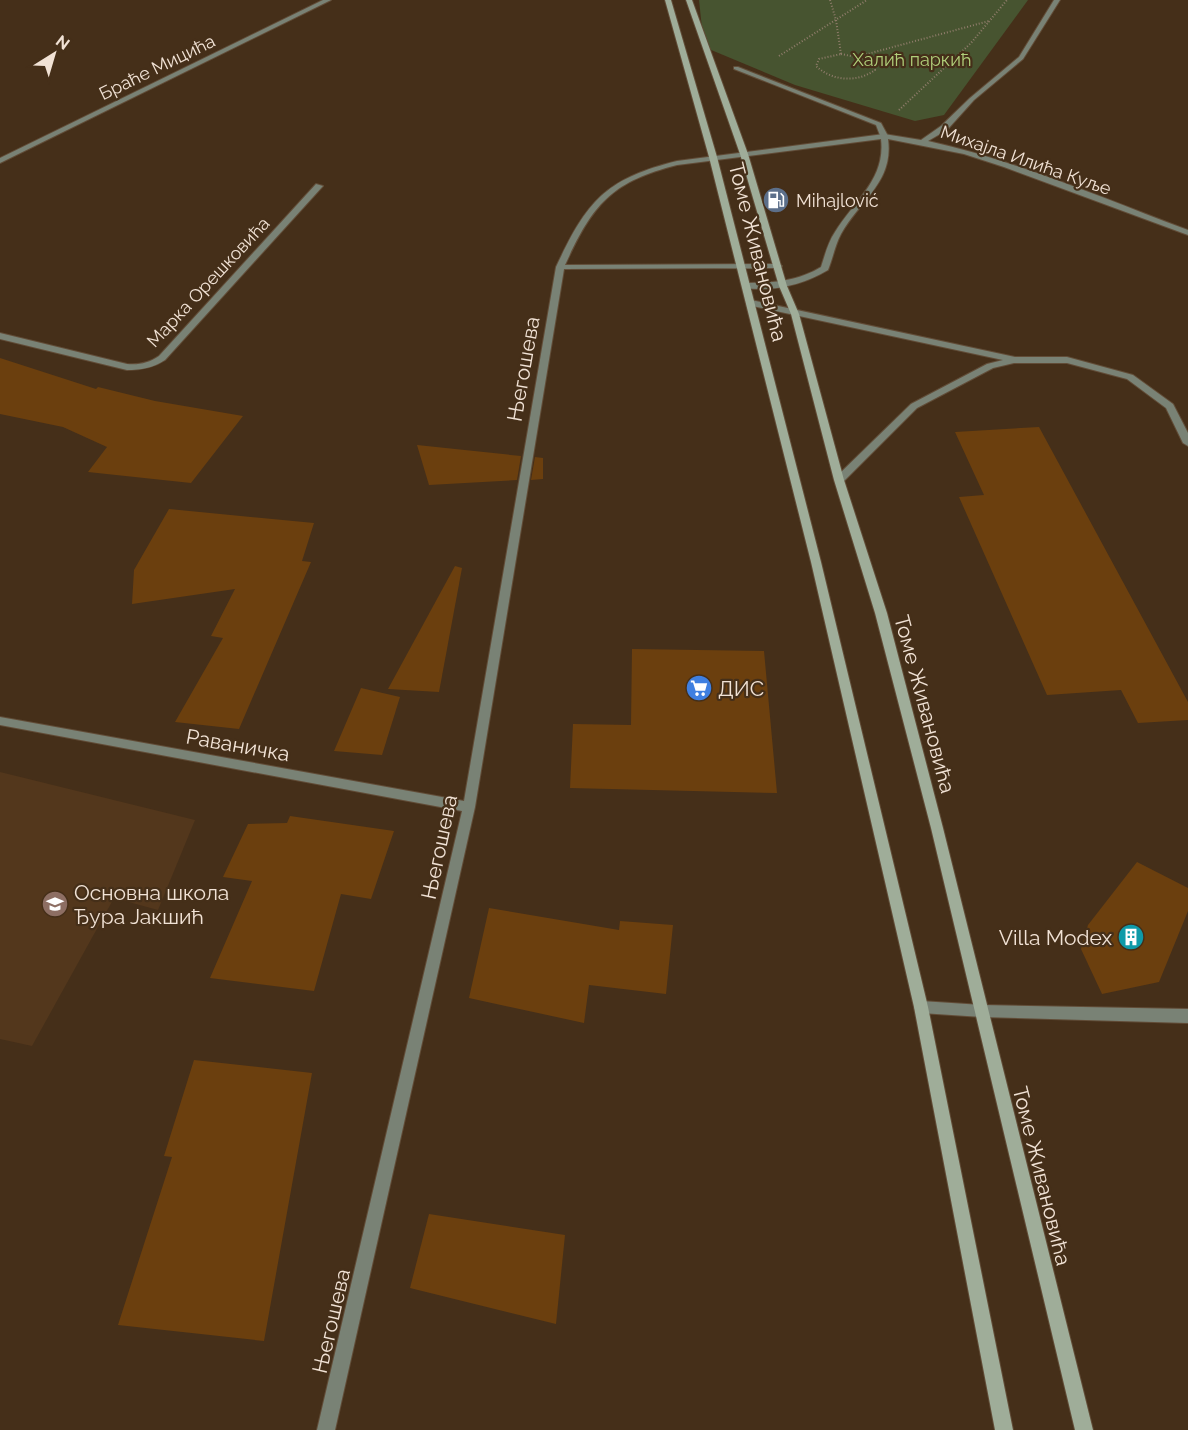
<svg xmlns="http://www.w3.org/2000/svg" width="1188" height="1430" font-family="Raleway,sans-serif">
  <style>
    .built { fill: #53371c }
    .green { fill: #475430 }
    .building { fill: #6b3f0e }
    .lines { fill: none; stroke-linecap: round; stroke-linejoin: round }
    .lane-casing { stroke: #614c37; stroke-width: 2 }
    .street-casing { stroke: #614c37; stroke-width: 2 }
    .secondary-casing { stroke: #614c37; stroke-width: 2 }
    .path { stroke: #907d6b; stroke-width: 2; stroke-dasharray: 1 2; stroke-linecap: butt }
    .lane { fill: #798275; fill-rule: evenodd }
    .street { fill: #798275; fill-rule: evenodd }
    .secondary { fill: #9fad99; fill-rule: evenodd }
    .labels { text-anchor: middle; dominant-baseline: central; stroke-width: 4.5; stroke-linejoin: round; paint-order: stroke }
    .far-park-label { font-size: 18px; fill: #b0cf7a; stroke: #452f19 }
    .far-street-label { font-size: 18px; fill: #f1e2d5; stroke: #452f19 }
    .far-poi-label { font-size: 18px; fill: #f1e2d5; stroke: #452f19; text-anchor: start }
    .street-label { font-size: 21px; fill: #f1e2d5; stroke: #452f19 }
    .poi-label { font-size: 21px; fill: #f1e2d5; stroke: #452f19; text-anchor: start }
  </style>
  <rect width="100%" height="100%" fill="#452f19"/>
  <path class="built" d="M0,772L195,820L158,910L114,898L32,1046L0,1039Z"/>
  <path class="green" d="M699,0H1028L944,115L915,121L795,85L704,47Z"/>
  <g class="building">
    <path d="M0,358L96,389L98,387L155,401L243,416L191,483L88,472L107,447L63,427L0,414Z"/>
    <path d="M1039,427L1188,702V720L1138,723L1121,690L1047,695L959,497L984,495L955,432Z"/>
    <path d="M417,445L521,456L517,480L429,485Z"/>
    <path d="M535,457L543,458V479L531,480Z"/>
    <path d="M169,509L314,523L302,561L311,562L239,729L175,722L223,638L211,636L235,589L132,604L134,570Z"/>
    <path d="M455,566L462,568L439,692L388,689Z"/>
    <path d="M632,649L764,651L777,793L570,788L573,724L631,725Z"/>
    <path d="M361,688L400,697L382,755L334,751Z"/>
    <path d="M290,816L394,831L371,899L341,894L314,991L210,978L252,881L223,877L248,824L287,823Z"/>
    <path d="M1137,862L1188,888V911L1159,982L1102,994L1081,949L1088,925Z"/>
    <path d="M489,908L619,930L620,921L673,925L666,994L589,985L584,1023L469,998Z"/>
    <path d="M194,1060L312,1073L264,1341L118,1325L172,1157L164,1156Z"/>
    <path d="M429,1214L565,1235L556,1324L410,1288Z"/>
  </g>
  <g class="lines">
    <defs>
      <g id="lane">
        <path d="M734,67H738L881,123L888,136L881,138L876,125L734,69Z"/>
        <path d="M751,300L1015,357H1067L1133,375L1173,404L1188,433V446L1183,443L1166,408L1127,379L1067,363H1014L993,368L917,408L843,482H835V478L911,404L987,364L1003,360L748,305L747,303Z"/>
      </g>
      <g id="street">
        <path d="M323,0H331L0,163V158Z"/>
        <path d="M1054,0H1060L1023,59L974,100L947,130L928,141C1018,161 1102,198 1188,230V235L1004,167L964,154L888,139C894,182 860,200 841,234C835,245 833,258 828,270C803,285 773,292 744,288V284L747,283C774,283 798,281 821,267C825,255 828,242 835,232C854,201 886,179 881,139L677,165C611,182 593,204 565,265L778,264L782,266L778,268L564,269L475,807L335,1430H317L462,811L0,725V717L464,801L556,267C587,201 605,179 677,161L884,134L921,140L941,126L970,98L1019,57Z"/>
        <path d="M316,184L323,186L165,360C153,368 141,370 127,370L0,339V333L127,364C139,365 149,363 159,356Z"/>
        <path d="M921,1001L982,1005L1188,1009V1023L982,1017L921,1013L916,1012L914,1007L916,1002Z"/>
      </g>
      <g id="secondary">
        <path d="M665,0H671L717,157L821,562L928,1007L1013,1430H995L914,1007L811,562L709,157Z"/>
        <path d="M686,0H692L748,154L787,286L799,314L844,480L887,613L943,828L1093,1430H1075L931,828L875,613L834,480L791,314L779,286L740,154Z"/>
      </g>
    </defs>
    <use href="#lane" class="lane-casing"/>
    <use href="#street" class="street-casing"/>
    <use href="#secondary" class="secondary-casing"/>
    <g class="path">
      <path d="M830,0L836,20L841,54"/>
      <path d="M841,54L866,59L875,70C857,83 832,81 816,66L819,59Z"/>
      <path d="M779,56L867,0"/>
      <path d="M860,56L989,21"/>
      <path d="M899,110L971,43L1007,0"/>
    </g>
    <use href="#lane" class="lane"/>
    <use href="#street" class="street"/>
    <use href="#secondary" class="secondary"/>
  </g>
  <defs>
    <symbol id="fuel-disc" viewBox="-11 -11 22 22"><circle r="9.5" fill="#5c6f8a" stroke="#452f19"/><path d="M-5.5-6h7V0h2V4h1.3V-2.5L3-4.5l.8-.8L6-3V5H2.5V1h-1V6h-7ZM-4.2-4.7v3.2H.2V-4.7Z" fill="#fff"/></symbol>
    <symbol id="supermarket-disc" viewBox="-11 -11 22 22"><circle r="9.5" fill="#3f7fe0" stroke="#452f19"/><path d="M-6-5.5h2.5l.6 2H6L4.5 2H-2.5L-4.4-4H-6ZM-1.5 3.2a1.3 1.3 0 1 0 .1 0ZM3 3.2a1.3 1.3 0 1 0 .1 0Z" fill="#fff"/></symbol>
    <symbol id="school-disc" viewBox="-11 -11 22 22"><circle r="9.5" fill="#8d6e63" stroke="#452f19"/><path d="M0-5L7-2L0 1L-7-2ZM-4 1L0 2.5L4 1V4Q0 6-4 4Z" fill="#fff"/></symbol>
    <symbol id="building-disc" viewBox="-11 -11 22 22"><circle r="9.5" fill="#0f9aa8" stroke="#452f19"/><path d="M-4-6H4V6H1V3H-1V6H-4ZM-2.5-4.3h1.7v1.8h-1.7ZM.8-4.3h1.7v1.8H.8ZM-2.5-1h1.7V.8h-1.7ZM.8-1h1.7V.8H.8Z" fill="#fff"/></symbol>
  </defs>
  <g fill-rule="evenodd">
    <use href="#fuel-disc" x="761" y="185" width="30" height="30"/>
    <use href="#supermarket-disc" x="684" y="673" width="30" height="30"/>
    <use href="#school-disc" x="40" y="889" width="30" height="30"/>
    <use href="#building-disc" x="1116" y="922" width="30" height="30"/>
  </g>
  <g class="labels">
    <g class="far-park-label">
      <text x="912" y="59">Халић паркић</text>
    </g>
    <g class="far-street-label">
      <text transform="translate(157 67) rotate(-26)">Браће Мицића</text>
      <text transform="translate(1026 160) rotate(19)">Михајла Илића Куље</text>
      <text transform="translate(208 282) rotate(-47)">Марка Орешковића</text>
    </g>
    <g class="far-poi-label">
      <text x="796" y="200">Mihajlović</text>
    </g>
    <g class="street-label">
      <text transform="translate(758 252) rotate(76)">Томе Живановића</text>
      <text transform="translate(523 369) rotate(-80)">Његошева</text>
      <text transform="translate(925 704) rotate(75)">Томе Живановића</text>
      <text transform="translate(238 745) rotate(10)">Раваничка</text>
      <text transform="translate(439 847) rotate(-78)">Његошева</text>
      <text transform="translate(1042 1176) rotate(76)">Томе Живановића</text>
      <text transform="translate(331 1321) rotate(-77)">Његошева</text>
    </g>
    <g class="poi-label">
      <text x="718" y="688">ДИС</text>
      <text x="74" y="892">Основна школа<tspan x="74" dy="24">Ђура Јакшић</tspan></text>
      <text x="1112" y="937" text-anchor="end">Villa Modex</text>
    </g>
  </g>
  <g transform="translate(54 54) rotate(37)" stroke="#452f19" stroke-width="4.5" paint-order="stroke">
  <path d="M0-4.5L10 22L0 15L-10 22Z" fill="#f1e2d5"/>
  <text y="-9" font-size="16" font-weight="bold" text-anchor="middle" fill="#f1e2d5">N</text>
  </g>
</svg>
